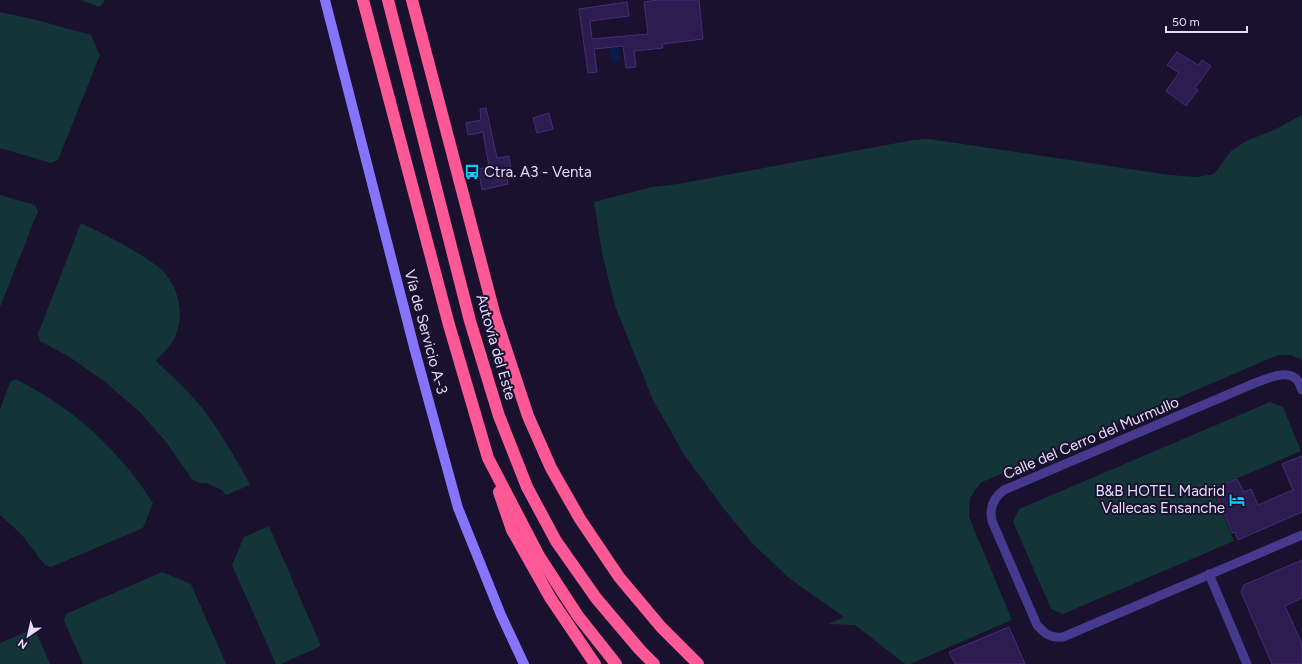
<svg xmlns="http://www.w3.org/2000/svg" width="1302" height="664" font-family="Figtree,sans-serif">
  <style>
    .green { fill: #133537 }
    .water { fill: #091b4e }
    .building { fill: #2c1c4f; stroke: #452d7c }
    .lines { fill: none; stroke-linecap: round; stroke-linejoin: round }
    .minor { stroke: #463a8e; stroke-width: 9 }
    .secondary { stroke: #8674ff; stroke-width: 10 }
    .motorway { stroke: #ff5896; stroke-width: 12 }
    .labels { text-anchor: middle; dominant-baseline: central; stroke-width: 4; stroke-linejoin: round; paint-order: stroke }
    .poi-label { font-size: 15px; fill: #e4ddff; stroke: #19112d; text-anchor: start }
    .street-label { font-size: 15px; fill: #e4ddff; stroke: #19112d }
  </style>
  <rect width="100%" height="100%" fill="#19112d"/>
  <g class="green">
    <path d="M80,0H105L100,7Z"/>
    <path d="M0,12L33,19L91,35L100,55L58,160L51,163L0,148Z"/>
    <path d="M1302,115V360L1291,355H1278L980,483L970,498L969,517L1012,620L910,664H905L855,625L828,624L844,617L789,578L753,544L724,509L685,456L653,400L615,306L602,253L594,202L652,187L678,184L913,140L929,139L1170,175L1197,177L1214,174L1231,151L1246,141L1274,130Z"/>
    <path d="M0,195L35,205L38,211L0,307Z"/>
    <path d="M81,223C106,235 140,252 161,269C179,286 185,315 175,337C170,347 163,353 156,361C172,376 189,392 203,409C221,433 236,458 250,485L226,495L222,490L213,486L206,483H199L192,479L166,442L140,412L104,381L71,358L40,341L38,334Z"/>
    <path d="M16,379C75,410 116,446 153,503L143,528L51,567L45,565L21,534L0,515V409L10,382Z"/>
    <path d="M1270,402L1283,407L1301,451L1212,489L1234,541L1063,614L1051,609L1013,522L1019,509Z"/>
    <path d="M269,526L321,646L281,664H276L232,565L244,537Z"/>
    <path d="M162,572L191,584L226,664H83L64,620L66,614Z"/>
    <path d="M30,630L36,632L50,664H0V643Z"/>
  </g>
  <path class="water" d="M619,47L620,60L616,63C610,61 611,54 610,48Z"/>
  <g class="building">
    <path d="M657,0H699L703,39L662,44L663,48L634,51L636,67L626,68L623,46L594,49L597,72L588,73L579,9L627,2L629,16L590,21L592,39L648,34L644,2Z"/>
    <path d="M1177,52L1198,65L1202,60L1211,66L1195,88L1198,90L1186,106L1166,91L1179,73L1167,65Z"/>
    <path d="M486,108L497,158L509,156L512,176L507,177L508,184L482,190L478,169L489,167L483,132L468,135L466,123L481,120L480,109Z"/>
    <path d="M549,113L553,129L537,133L533,118Z"/>
    <path d="M1302,456V512L1238,540L1235,532L1232,533L1217,497L1220,496L1219,494L1224,491L1222,485L1237,479L1244,492L1251,489L1258,505L1293,490L1282,464Z"/>
    <path d="M1302,560V598L1285,606L1302,644V664H1272L1241,592L1244,585Z"/>
    <path d="M1009,627L1025,664H955L949,652Z"/>
  </g>
  <g class="lines">
    <g class="minor">
      <path d="M1302,390C1301,388 1300,384 1298,381C1288,368 1267,379 1255,383L1004,490C993,498 989,508 992,521L1037,625C1045,634 1050,638 1063,637L1302,535"/>
      <path d="M1209,574L1247,664"/>
    </g>
    <path class="secondary" d="M325,0L415,351L458,508L501,615L524,664"/>
    <g class="motorway">
      <path d="M363,0L449,325L488,458L539,556L578,616L616,664"/>
      <path d="M388,0L470,321L499,416L527,487L556,541L596,598L640,650L654,664"/>
      <path d="M412,0L495,316L528,416L551,468L580,519L619,577L661,627L698,664"/>
      <path d="M499,492L512,530L551,599L595,664"/>
    </g>
  </g>
  <defs>
    <symbol id="bus-bare" viewBox="-9 -9 18 18"><path d="M-5-6H5V4H4V6H2V4H-2V6H-4V4H-5ZM-3.5-4V0h7V-4ZM-3.5 1.2v1.5H-2V1.2ZM2 1.2v1.5H3.5V1.2Z" fill="#09ccff" stroke="#19112d" stroke-width="2.5" paint-order="stroke"/></symbol>
    <symbol id="hotel-bare" viewBox="-9 -9 18 18"><path d="M-6-4.5h1.5V1H6V5H4.5V3h-9V5H-6ZM-4 0a1.8 1.8 0 1 1 3.6 0ZM.5 0V-2.5h3Q6-2.5 6 0Z" fill="#09ccff" stroke="#19112d" stroke-width="2.5" paint-order="stroke"/></symbol>
  </defs>
  <g fill-rule="evenodd">
    <use href="#bus-bare" x="461" y="161" width="22" height="22"/>
    <use href="#hotel-bare" x="1226" y="489" width="22" height="22"/>
  </g>
  <g class="labels">
    <g class="poi-label">
      <text x="484" y="172">Ctra. A3 - Venta</text>
      <text x="1225" y="491" text-anchor="end">B&amp;B HOTEL Madrid<tspan x="1225" dy="17">Vallecas Ensanche</tspan></text>
    </g>
    <g class="street-label">
      <text transform="translate(426 332) rotate(75)">Vía de Servicio A-3</text>
      <text transform="translate(496 347) rotate(74)">Autovía del Este</text>
      <text transform="translate(1091 438) rotate(-23)">Calle del Cerro del Murmullo</text>
    </g>
  </g>
  <g transform="translate(28 636) rotate(214)" stroke="#19112d" stroke-width="3" paint-order="stroke">
  <path d="M0-3L7 15L0 10L-7 15Z" fill="#e4ddff"/>
  <text y="-6" font-size="11" font-weight="bold" text-anchor="middle" fill="#e4ddff">N</text>
  </g>
  <path d="M1166 26v6h81v-6" fill="none" stroke="#e4ddff" stroke-width="2"/>
  <text x="1172" y="26" font-size="12" fill="#e4ddff" stroke="#19112d" stroke-width="3" paint-order="stroke">50 m</text>
</svg>
